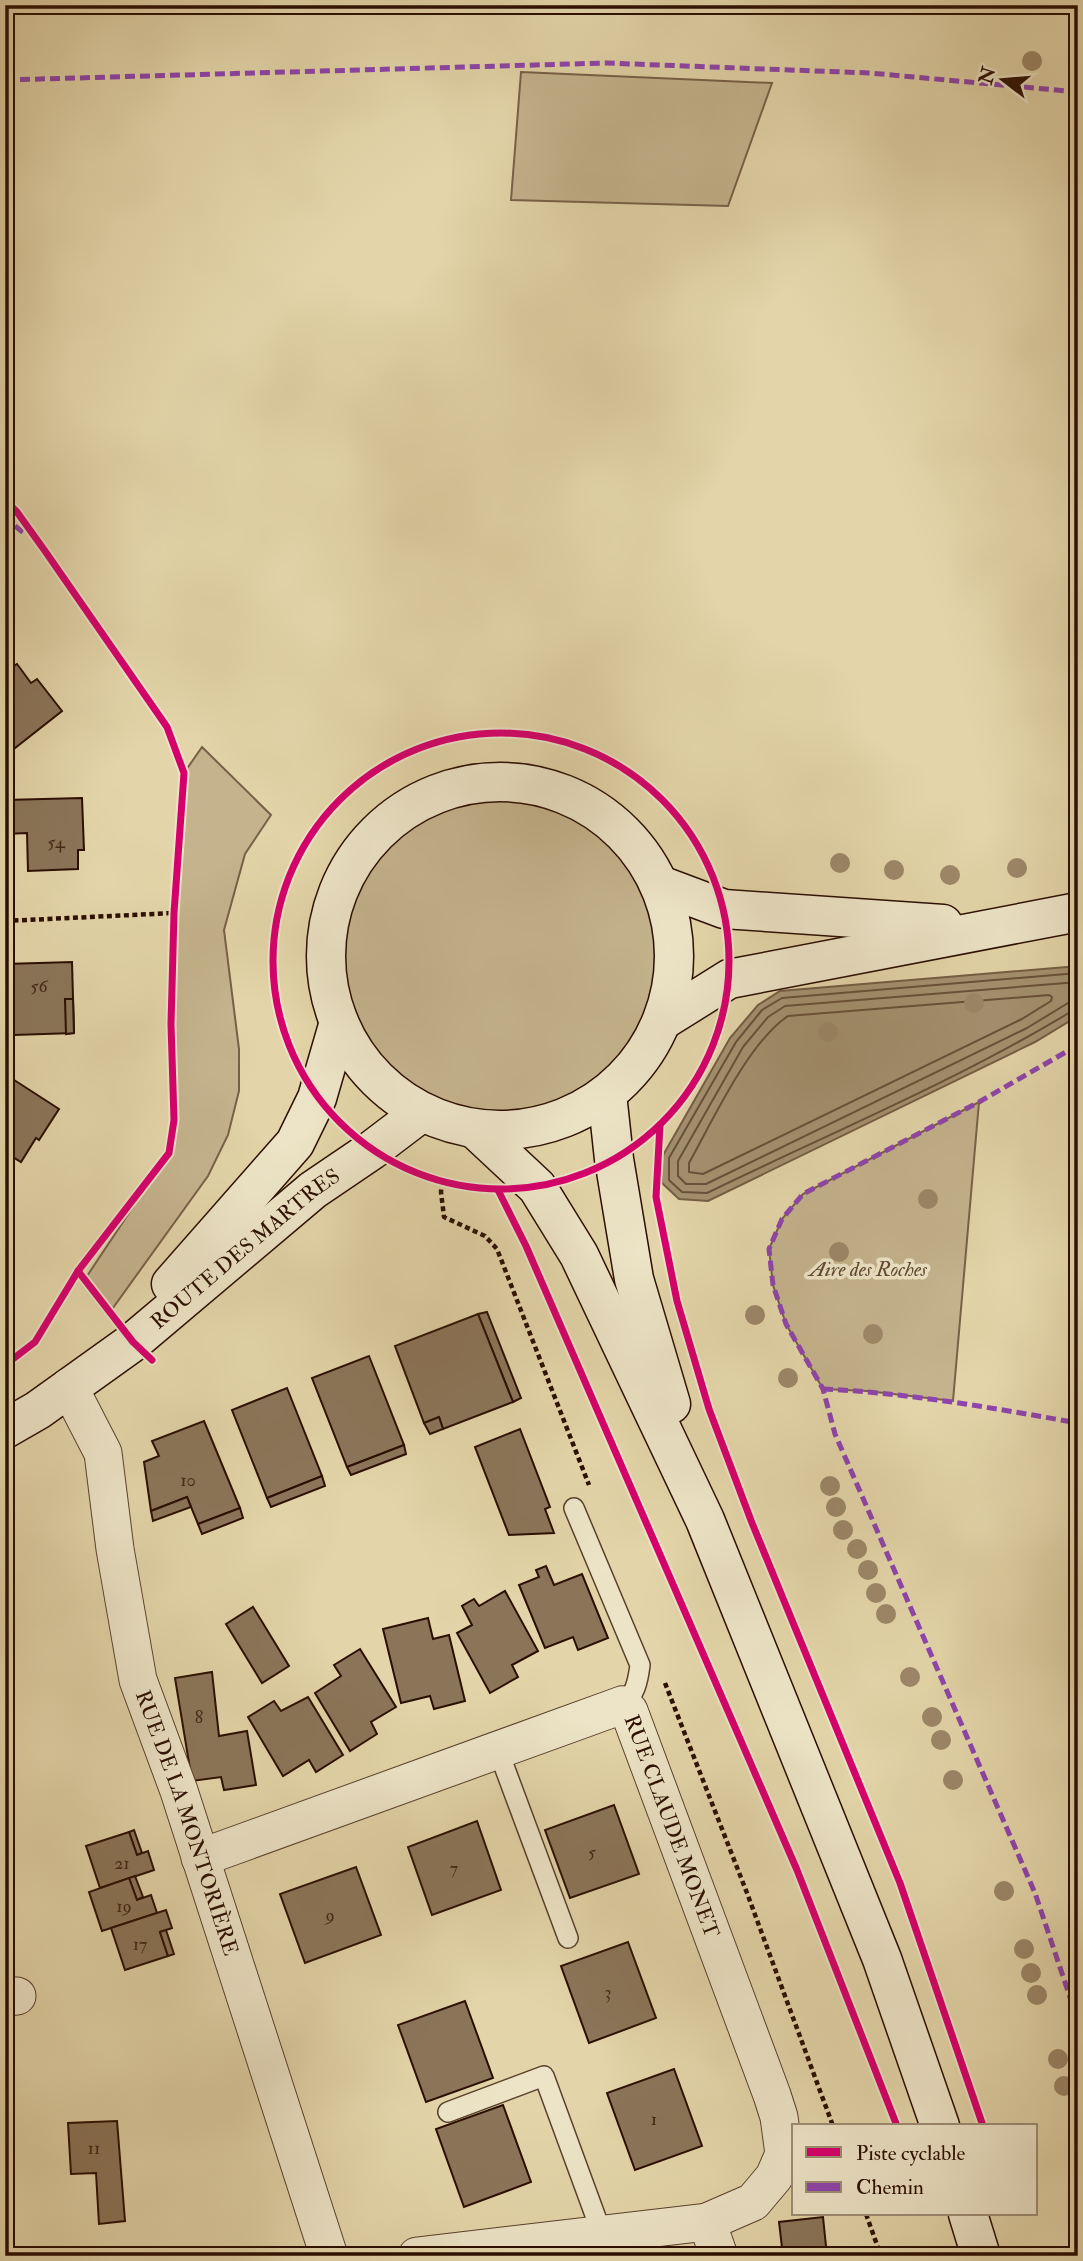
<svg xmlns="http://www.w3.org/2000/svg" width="1083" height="2261" font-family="'IM FELL Double Pica',serif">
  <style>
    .green { fill: #c4b38d; stroke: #786048; stroke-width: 2 }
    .water { fill: #a49170; stroke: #745d44; stroke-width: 2 }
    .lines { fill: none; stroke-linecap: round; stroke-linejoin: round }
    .shore { stroke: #685039; stroke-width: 2 }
    .building { fill: #8b7559; stroke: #2b0e02; stroke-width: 2 }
    .service-casing { stroke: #59402c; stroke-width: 22 }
    .minor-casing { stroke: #59402c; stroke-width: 39 }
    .secondary-casing { stroke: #2b0e02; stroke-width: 41 }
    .path { stroke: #2b0e02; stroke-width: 4.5; stroke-dasharray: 5 3.5; stroke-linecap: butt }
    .service { stroke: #ede4c7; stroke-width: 19 }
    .minor { stroke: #ede4c7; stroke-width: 37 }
    .secondary { stroke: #ede4c7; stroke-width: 38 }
    .quiet { stroke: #8e44ad; stroke-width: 5; stroke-dasharray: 10 5; stroke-linecap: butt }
    .cycleway-casing { stroke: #ede4c7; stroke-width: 11 }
    .cycleway { stroke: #d6006c; stroke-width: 7 }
    .tree { fill: #9c8768 }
    .labels { text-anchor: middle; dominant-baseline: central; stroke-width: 7; stroke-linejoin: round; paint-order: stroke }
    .number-label { font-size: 18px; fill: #432818 }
    .street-label { font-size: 21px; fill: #2b0e02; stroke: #ede4c7 }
    .park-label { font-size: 21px; font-style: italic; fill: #614833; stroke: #ede4c7 }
  </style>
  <rect width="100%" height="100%" fill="#e3d5a9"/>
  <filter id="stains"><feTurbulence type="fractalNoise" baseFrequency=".00286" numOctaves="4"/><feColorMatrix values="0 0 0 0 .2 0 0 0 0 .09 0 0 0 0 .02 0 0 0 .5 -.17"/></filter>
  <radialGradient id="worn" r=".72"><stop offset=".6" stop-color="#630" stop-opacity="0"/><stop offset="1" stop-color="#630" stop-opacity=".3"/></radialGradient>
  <g class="green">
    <path d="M521,72L772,83L728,206L511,200Z"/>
    <path d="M202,747L271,815L245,854L224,930L239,1049V1091L228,1135L208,1176L110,1312L85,1279L169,1153L174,1120L171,1024L174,913L184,773Z"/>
    <circle cx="500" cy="956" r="174"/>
    <path d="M979,1102L953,1401L867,1391L823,1389L786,1324L773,1285L769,1249L782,1219L803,1194Z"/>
  </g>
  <path class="water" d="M1078,966V1016L1035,1042L708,1201L679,1199L662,1183V1157L730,1038L758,1005L780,991Z"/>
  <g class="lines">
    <g class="shore">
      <path d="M1078,973L782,998L762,1010L736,1042L669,1158V1180L682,1192L707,1193C828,1134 957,1081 1072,1011L1078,1010"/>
      <path d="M1078,982L785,1006L768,1017L743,1047L678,1161V1176L686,1184H706L1027,1028L1068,1003L1078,1001"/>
      <path d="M1049,995L1052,997L1051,1001L1022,1019L703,1174L689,1172V1163C713,1120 748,1043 788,1016Z"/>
    </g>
  </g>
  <g class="building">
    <path d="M17,664L31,683L37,679L62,711L15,748L5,735V673Z"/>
    <path d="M82,798L84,850H78V869L28,871L27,833L5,834V800Z"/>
    <path d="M72,962L74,1033L14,1035L13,1009H5V964Z"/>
    <path d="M65,999H73L74,1033L66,1034Z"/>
    <path d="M11,1078L59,1109L39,1140L36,1138L21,1162L5,1152V1087Z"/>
    <path d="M487,1312L521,1398L513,1402L478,1314Z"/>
    <path d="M478,1314L513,1402L443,1429L439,1417L424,1423L395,1346Z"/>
    <path d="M369,1356L404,1445L347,1467L312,1378Z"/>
    <path d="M287,1388L322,1476L267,1498L232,1410Z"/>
    <path d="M439,1417L443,1429L430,1434L424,1423Z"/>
    <path d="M204,1421L240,1508L198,1524L187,1497L151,1511L144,1462L159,1456L152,1441Z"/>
    <path d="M520,1429L550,1507L545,1509L554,1533L509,1535L475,1447Z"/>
    <path d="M404,1445L406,1454L351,1475L347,1467Z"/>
    <path d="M322,1476L325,1486L271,1507L267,1498Z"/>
    <path d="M187,1497L191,1507L153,1521L151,1511Z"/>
    <path d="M240,1508L243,1518L202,1534L198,1524Z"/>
    <path d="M546,1566L554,1585L582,1574L608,1638L578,1650L573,1637L545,1648L519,1585L539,1577L536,1570Z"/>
    <path d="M505,1591L538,1651L512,1665L518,1677L490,1693L457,1633L472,1625L462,1606L474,1599L479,1606Z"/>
    <path d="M253,1607L289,1666L262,1683L226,1624Z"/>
    <path d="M428,1618L433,1639L449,1635L465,1701L434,1709L430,1696L401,1703L383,1629Z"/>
    <path d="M360,1649L396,1707L371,1722L377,1734L350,1751L315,1693L341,1676L334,1665Z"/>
    <path d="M212,1672L219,1736L247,1731L256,1785L224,1790L221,1777L192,1781L175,1678Z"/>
    <path d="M308,1697L343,1755L316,1772L309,1760L283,1776L248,1717L274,1701L281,1711Z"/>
    <path d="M614,1805L639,1874L570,1898L545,1830Z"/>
    <path d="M477,1821L501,1890L432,1915L408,1847Z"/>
    <path d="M134,1830L142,1853L137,1855L129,1832Z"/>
    <path d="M129,1832L137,1855L148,1851L154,1870L100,1888L86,1846Z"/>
    <path d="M356,1867L381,1935L305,1963L280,1894Z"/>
    <path d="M135,1876L143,1897L137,1900L129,1878Z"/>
    <path d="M129,1878L137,1900L151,1895L157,1913L102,1931L89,1892Z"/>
    <path d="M166,1910L172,1928L160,1932L168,1956L125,1970L111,1928Z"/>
    <path d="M166,1930L174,1954L168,1956L160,1932Z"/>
    <path d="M628,1942L656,2018L589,2043L561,1966Z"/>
    <path d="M465,2001L493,2078L426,2102L398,2025Z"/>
    <path d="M674,2069L702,2146L635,2170L607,2093Z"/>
    <path d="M503,2105L531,2182L464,2207L436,2129Z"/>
    <path d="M117,2121L125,2221L99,2224L96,2173L71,2174L68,2123Z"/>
    <path d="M5,2133L13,2228H5Z"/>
    <path d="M823,2217L827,2256H783L779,2222Z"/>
  </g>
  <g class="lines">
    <defs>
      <g id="service">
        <path d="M574,1508L640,1665C638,1681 635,1696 622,1705"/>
        <path d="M498,1750L568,1938"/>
        <path d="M448,2112L544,2076L602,2234"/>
      </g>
      <g id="minor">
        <path id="s1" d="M69,1387L103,1453L115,1549L138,1680L179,1791L329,2256"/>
        <path id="s2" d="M200,1858L622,1705L629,1711L772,2095L779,2117L784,2154L774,2177L753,2202L707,2222L417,2256"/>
        <path d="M5,1997L17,1996"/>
        <path d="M707,2222L719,2256"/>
      </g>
      <g id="secondary">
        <circle cx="500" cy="956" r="174"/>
        <path d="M660,885L724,909L943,924"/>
        <path d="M662,1021L729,979L1078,912"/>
        <path d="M607,1094L614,1159L634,1279L671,1404"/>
        <path d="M475,1129L537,1187L579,1255L705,1520L882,1959L940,2126"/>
        <path d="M171,1284L295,1143L317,1098L339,1022"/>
        <path id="s3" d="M5,1429L38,1410L133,1342L313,1190L372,1150L422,1112"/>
        <path d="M968,2214L981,2256"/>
      </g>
    </defs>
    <use href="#service" class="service-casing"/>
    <use href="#minor" class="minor-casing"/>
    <use href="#secondary" class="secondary-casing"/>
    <g class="path">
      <path d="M5,921L174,913"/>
      <path d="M442,1181L441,1192L444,1217L485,1236L497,1249L589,1485"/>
      <path d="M665,1683L747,1893L833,2126"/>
      <path d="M866,2214L881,2256"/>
    </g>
    <use href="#service" class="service"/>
    <use href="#minor" class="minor"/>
    <use href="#secondary" class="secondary"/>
    <g class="quiet">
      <path d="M5,80L606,63L870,73L1078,92"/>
      <path d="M5,515L9,521L25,534"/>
      <path d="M1078,1045L979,1102L803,1194L782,1219L769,1249L773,1285L786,1324L823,1389L835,1434L1035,1893L1078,2021"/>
      <path d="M823,1389C909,1393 993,1408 1078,1423"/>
    </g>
    <defs>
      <g id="cycleway">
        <path d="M5,500L17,512L45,551L167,727L184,773L174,913L171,1024L174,1120L169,1153L78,1271L35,1342L5,1365"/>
        <circle cx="501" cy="961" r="228"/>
        <path d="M660,1125L656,1197L677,1301L709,1409L752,1523L900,1883L983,2126"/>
        <path d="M498,1190L526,1246L797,1870L897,2126"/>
        <path d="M78,1271L133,1342L152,1360"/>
      </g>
    </defs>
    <use href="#cycleway" class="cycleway-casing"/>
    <use href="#cycleway" class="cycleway"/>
  </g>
  <g class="tree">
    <circle cx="1032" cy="61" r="10"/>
    <circle cx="840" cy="863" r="10"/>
    <circle cx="1017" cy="868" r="10"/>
    <circle cx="894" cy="870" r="10"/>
    <circle cx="950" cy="875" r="10"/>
    <circle cx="974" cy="1003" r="10"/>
    <circle cx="828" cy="1032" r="10"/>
    <circle cx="928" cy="1199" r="10"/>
    <circle cx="839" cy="1252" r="10"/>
    <circle cx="755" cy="1315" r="10"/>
    <circle cx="873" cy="1334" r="10"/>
    <circle cx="788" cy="1378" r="10"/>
    <circle cx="830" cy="1486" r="10"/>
    <circle cx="836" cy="1507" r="10"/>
    <circle cx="843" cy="1530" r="10"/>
    <circle cx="857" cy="1549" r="10"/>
    <circle cx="868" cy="1570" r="10"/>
    <circle cx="876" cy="1593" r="10"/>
    <circle cx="886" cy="1614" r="10"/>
    <circle cx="910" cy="1677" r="10"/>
    <circle cx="932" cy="1717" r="10"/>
    <circle cx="941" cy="1740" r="10"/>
    <circle cx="953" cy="1780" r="10"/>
    <circle cx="1004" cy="1891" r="10"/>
    <circle cx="1024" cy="1949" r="10"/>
    <circle cx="1031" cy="1973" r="10"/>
    <circle cx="1037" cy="1995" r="10"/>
    <circle cx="1058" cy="2059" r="10"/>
    <circle cx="1064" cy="2086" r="10"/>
  </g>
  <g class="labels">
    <g class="number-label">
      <text x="56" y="842">54</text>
      <text x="39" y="986">56</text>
      <text x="188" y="1480">10</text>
      <text x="199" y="1717">8</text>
      <text x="592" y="1852">5</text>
      <text x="122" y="1863">21</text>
      <text x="454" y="1868">7</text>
      <text x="124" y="1906">19</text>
      <text x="330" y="1915">9</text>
      <text x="140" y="1944">17</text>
      <text x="608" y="1992">3</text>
      <text x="654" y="2119">1</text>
      <text x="94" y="2148">11</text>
    </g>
    <g class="street-label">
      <text stroke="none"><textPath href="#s3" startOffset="301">ROUTE DES MARTRES</textPath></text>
      <text stroke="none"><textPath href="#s1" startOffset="455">RUE DE LA MONTORIÈRE</textPath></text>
      <text stroke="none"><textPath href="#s2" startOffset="581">RUE CLAUDE MONET</textPath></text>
    </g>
    <g class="park-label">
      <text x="868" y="1269">Aire des Roches</text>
    </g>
  </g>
  <rect width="1083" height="2261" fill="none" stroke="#e3d5a9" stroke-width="28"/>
  <rect x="7" y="7" width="1069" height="2247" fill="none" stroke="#2b0e02" stroke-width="3.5"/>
  <rect x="14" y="14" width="1055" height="2233" fill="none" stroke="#2b0e02" stroke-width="2"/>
  <rect x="792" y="2124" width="245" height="91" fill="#ede4c7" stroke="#9f8e78" stroke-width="2"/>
  <rect x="806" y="2147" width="35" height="10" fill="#d6006c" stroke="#9f8e78" stroke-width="2"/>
  <text x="856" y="2160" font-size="21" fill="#2b0e02">Piste cyclable</text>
  <rect x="806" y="2182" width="35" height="10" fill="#8e44ad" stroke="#9f8e78" stroke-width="2"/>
  <text x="856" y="2194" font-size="21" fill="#2b0e02">Chemin</text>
  <g transform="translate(1003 80) rotate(286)" stroke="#ede4c7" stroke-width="5" paint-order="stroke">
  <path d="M0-5L12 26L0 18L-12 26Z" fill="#2b0e02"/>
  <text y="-10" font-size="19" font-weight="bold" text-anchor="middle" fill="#2b0e02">N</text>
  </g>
  <rect width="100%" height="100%" filter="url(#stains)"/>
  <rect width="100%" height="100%" fill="url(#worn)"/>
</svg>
